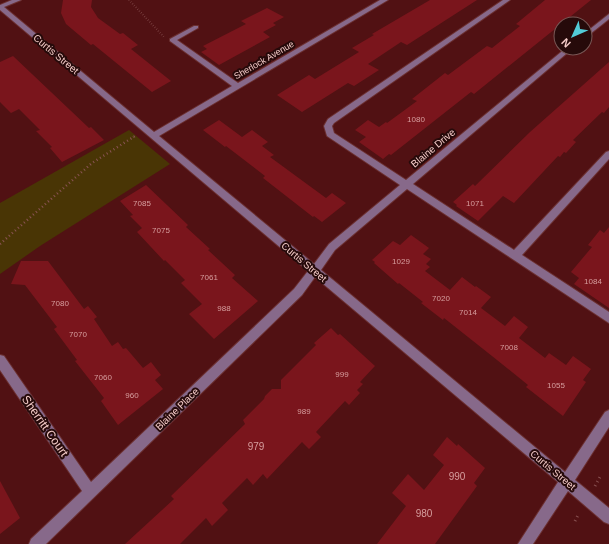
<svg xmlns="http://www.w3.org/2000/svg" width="609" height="544" font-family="Arial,sans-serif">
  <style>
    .green { fill: #493505 }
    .building { fill: #7a151c }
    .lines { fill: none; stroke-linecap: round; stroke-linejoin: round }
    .minor-casing { stroke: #6b2f30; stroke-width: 2 }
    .path-far2 { stroke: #8b5454; stroke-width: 2; stroke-dasharray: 0.5 2; stroke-linecap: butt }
    .path-far1 { stroke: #8b5454; stroke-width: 2.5; stroke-dasharray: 1 3; stroke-linecap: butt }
    .path { stroke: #8b5454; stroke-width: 3; stroke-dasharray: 1 3.5; stroke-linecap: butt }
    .minor { fill: #87698a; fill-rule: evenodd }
    .labels { text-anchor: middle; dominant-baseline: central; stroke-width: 4; stroke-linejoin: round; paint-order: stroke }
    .number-label { font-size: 8px; fill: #d69e9e }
    .far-street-label { font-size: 9px; fill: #f5ccc9; stroke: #260a0a }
    .street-label { font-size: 10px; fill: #f5ccc9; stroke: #260a0a }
    .near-number-label { font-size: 10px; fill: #d69e9e }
    .near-street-label { font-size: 12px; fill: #f5ccc9; stroke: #260a0a }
  </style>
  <rect width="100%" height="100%" fill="#511113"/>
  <path class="green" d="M129,130L170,164L40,246L0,274V203Z"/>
  <g class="building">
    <path d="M63,0H92L91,7L98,18L120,34L123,33L138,45L131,49L171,81L152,92L93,44L91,45L66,24L61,13Z"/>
    <path d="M430,0H477L407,45L401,42L368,64L379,70L354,86L348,83L302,112L277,95L309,75L315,79L359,52L352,48L374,35L372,34Z"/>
    <path d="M545,0H591L474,94L471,92L391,155L389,154L383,159L359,142L366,137L355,130L368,120L379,127L386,122L387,123L417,101L412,99L445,73L448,75L487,46L492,48L520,26L516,24Z"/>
    <path d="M267,8L284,17L273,23L276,25L263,32L270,37L219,65L201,52L207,49L203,46L246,24L241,21Z"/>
    <path d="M13,56L89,128L91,127L104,140L62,162L50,148L52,147L36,131L40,130L19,109L11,113L0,102V62Z"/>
    <path d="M609,62V107L604,113L602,112L573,140L576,142L566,153L564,152L560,157L558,156L514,203L503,196L478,221L456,206L457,205L453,202L473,184L475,186L530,132Z"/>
    <path d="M219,120L242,137L252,130L268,142L262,146L274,155L270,157L326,198L332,193L346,203L322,222L314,216L313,217L263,178L265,176L226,146L225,147L203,130Z"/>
    <path d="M146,185L188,225L186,227L210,249L208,250L235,275L232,278L258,301L214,339L189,314L202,304L181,283L185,280L165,260L164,261L137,232L142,228L130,216L133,215L120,201Z"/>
    <path d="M609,227V308L574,284L579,278L571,272L592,247L588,245L600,230L604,233Z"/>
    <path d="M411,235L429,248L423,254L431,259L426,264L430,267L425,271L450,290L462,277L475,287L476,286L491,297L481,308L505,326L514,316L528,327L519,338L545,358L549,353L566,365L573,356L591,369L583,380L586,382L563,416L526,387L528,385L497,360L444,318L443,320L421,303L423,302L399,283L398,284L374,263L375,262L372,260L393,241L400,245Z"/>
    <path d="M21,261H48L84,309L88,306L97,317L94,319L112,346L118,342L123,349L126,348L143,368L151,362L161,375L155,380L163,389L118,425L101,401L104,398L75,361L77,360L54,329L57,327L25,285L11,284Z"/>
    <path d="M331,328L338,335L340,334L375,366L360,382L363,384L357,390L360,393L349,405L345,401L316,432L321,437L309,449L302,442L267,479L263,474L253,485L247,478L222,503L228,510L212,526L206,518L180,544H125L174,499L171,496L245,424L243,420L264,399L265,396L272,389H281V380L316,345L314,343Z"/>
    <path d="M447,437L457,446L458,444L485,468L474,483L477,486L435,544H377L406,506L392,493L408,474L424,490L444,465L433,455Z"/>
    <path d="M0,481L20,518L0,534Z"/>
  </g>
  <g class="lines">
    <defs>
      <g id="minor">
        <path d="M12,0H21L4,7L154,132L232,86L170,41V39L194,26H198V28L177,40L238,83L380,0H388L159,136L314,264L329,244L400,185L327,136L324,126L328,119L503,0H510L334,123L332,126L334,133L406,180L566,48H573L413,184L514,250L606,152L609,151V159L522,255L609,312V323L407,189L335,250L321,270L565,472L605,412L609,410V427L575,480L609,508V524L604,522L568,491L533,544H518L558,482L315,277L302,295L46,544H29L31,539L82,491L0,370V355L4,356L91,482L294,289L308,271L0,10V5Z"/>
        <path d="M609,14V19L585,38V33Z"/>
      </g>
    </defs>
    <use href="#minor" class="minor-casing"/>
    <g class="path-far2">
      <path d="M129,0L164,37"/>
      <path d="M133,137L135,136"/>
    </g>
    <path class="path-far1" d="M0,244L92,163L135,136"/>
    <g class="path">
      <path d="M595,486L600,477"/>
      <path d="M575,521L579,513"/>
    </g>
    <use href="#minor" class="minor"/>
  </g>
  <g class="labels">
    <g class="number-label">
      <text x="416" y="119">1080</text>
      <text x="142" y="203">7085</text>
      <text x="475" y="203">1071</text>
      <text x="161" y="230">7075</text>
      <text x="401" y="261">1029</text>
      <text x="209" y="277">7061</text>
      <text x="593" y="281">1084</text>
      <text x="441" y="298">7020</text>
      <text x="60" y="303">7080</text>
      <text x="224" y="308">988</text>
      <text x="468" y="312">7014</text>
      <text x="78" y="334">7070</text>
      <text x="509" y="347">7008</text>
      <text x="342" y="374">999</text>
      <text x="103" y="377">7060</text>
      <text x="556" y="385">1055</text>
      <text x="132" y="395">960</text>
      <text x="304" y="411">989</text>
    </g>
    <g class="far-street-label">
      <text transform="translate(264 60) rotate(-30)">Sherlock Avenue</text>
    </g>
    <g class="street-label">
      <text transform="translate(56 54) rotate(40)">Curtis Street</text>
      <text transform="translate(433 148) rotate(-40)">Blaine Drive</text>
      <text transform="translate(304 262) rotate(40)">Curtis Street</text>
      <text transform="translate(177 409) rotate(-44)">Blaine Place</text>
      <text transform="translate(553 470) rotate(40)">Curtis Street</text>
    </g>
    <g class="near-number-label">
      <text x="256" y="446">979</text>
      <text x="457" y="476">990</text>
      <text x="424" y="513">980</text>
    </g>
    <g class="near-street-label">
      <text transform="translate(45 426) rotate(55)">Sherritt Court</text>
    </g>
  </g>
  <g transform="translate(573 36) rotate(225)"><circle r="19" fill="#260a0a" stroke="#795856"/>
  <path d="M0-3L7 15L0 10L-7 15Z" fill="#52cbd7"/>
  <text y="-6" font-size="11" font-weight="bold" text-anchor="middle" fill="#f5ccc9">N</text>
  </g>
</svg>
